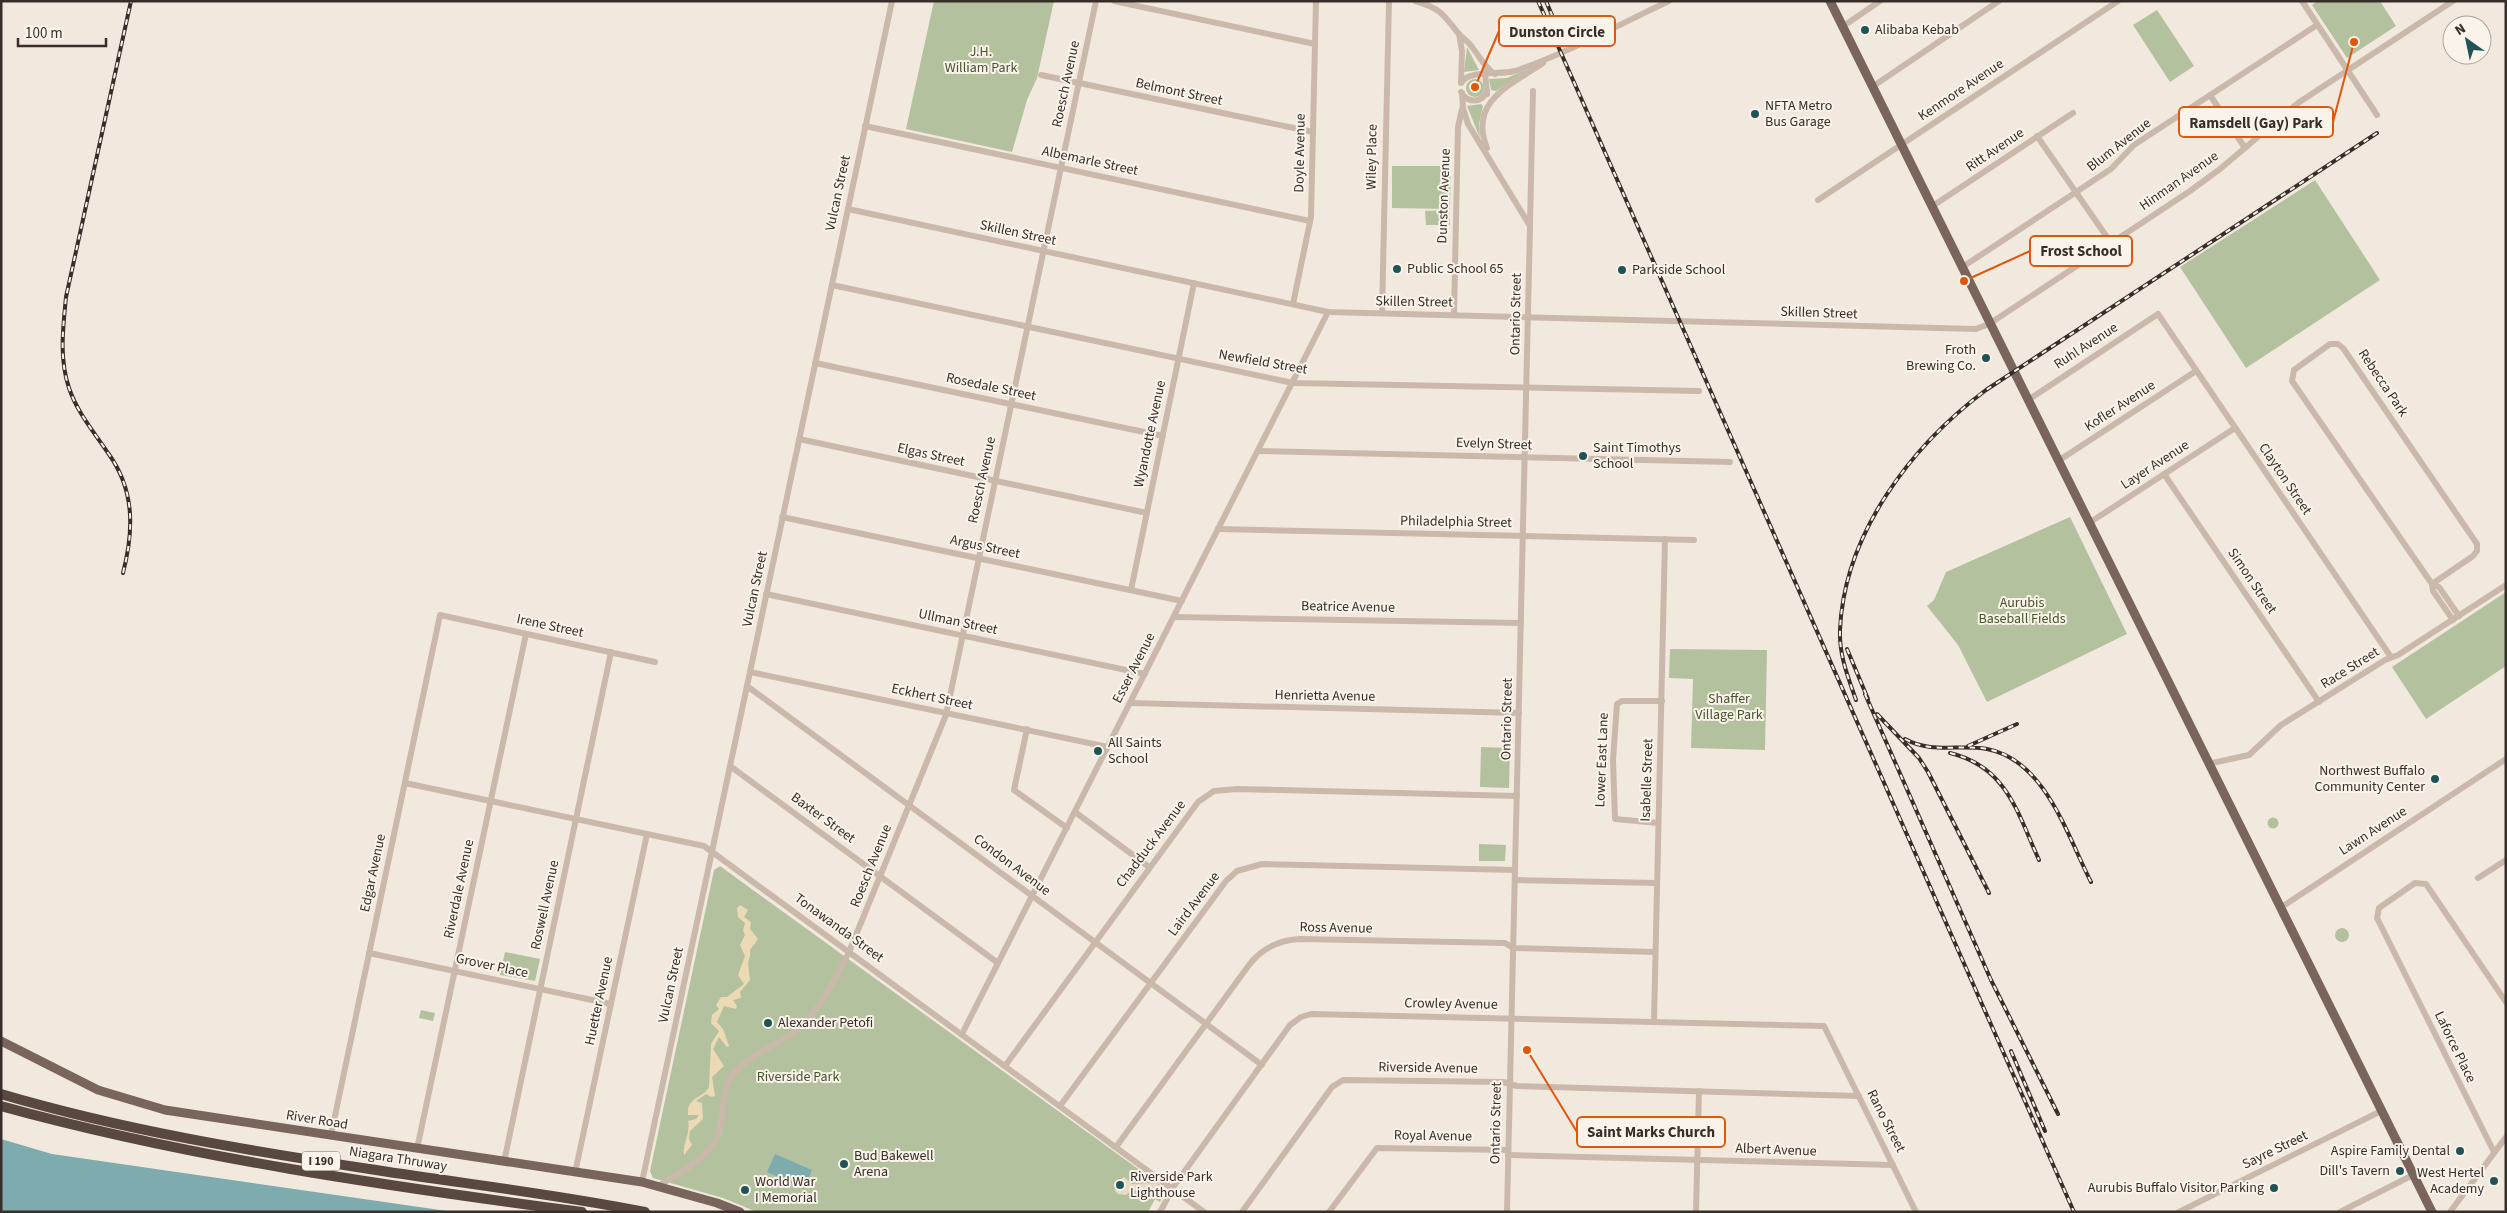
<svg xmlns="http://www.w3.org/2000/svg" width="2507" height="1213" font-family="'Source Sans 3',sans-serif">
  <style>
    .green { fill: #b4c19e }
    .sand { fill: #ecdab5 }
    .plaza { fill: #e9dac5 }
    .water { fill: #7dabae }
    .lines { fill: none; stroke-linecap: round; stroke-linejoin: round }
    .minor { stroke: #cab9aa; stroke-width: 6 }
    .major { stroke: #79655b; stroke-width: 9 }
    .highway { stroke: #584840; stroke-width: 10 }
    .rail-casing { stroke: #372e29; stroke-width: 4 }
    .rail { stroke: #f9f3ea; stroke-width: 2; stroke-dasharray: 5.5; stroke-linecap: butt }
    .poi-dot { fill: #205358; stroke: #f9f3ea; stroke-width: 2 }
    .labels { text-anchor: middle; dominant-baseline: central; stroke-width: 4; stroke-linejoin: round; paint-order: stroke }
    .shield { fill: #f9f3ea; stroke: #716963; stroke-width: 1 }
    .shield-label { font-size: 12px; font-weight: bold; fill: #372e29 }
    .poi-label { font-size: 14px; fill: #372e29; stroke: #f9f3ea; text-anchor: start }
    .park-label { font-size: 14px; fill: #46552e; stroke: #f9f3ea }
    .street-label { font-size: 14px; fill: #372e29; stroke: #f9f3ea }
    .leader { fill: none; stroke: #df570d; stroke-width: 2 }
    .callout-dot { fill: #df570d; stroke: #f9f3ea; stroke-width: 2 }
    .callout { fill: #f9f3ea; stroke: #df570d; stroke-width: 2 }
    .callout-label { font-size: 15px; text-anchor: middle; font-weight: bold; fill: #372e29 }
  </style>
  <rect width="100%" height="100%" fill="#f2e9de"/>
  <g class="green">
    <path d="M934,1H1054L1037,78L1027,100L1012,152L906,129Z"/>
    <path d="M2317,1H2380L2396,26L2347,58L2312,5Z"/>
    <path d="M2157,10L2194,66L2170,82L2133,25Z"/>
    <path d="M1467,47L1479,70L1464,72Z"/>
    <path d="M1528,69L1496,91L1491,90L1489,79L1507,78Z"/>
    <circle cx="1475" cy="88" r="9"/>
    <path d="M1481,104L1483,106L1479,124L1480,138L1467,106Z"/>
    <path d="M1392,166H1451L1450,209L1392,208Z"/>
    <path d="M2315,180L2380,280L2246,368L2180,267Z"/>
    <path d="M1449,210L1450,225H1426L1425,211Z"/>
    <path d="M2070,517L2127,634L1987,702L1958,645L1927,606L1934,600L1946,572Z"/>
    <path d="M2506,592V666L2426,719L2392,667Z"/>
    <path d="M1670,649L1767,650L1765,750L1691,748L1693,679L1669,678Z"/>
    <path d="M1481,747L1510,748L1509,788L1480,787Z"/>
    <circle cx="2273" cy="823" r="5.5"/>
    <path d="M1479,844L1506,845L1505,861H1479Z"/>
    <path d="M720,866L1163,1187L1164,1193L1160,1202L1155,1199L1148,1212H757L723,1198L653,1178L650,1171L714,870Z"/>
    <circle cx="2342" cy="935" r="7"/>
    <path d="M505,952L540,959L535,981L500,975Z"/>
    <path d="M421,1010L435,1013L433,1021L419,1018Z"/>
  </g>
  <path class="sand" d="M740,905L748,910L744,917L751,922L750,929L758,939L750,950V956L748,963L750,980L740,992L741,998L733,1000L737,1006L736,1009L724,1006L717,1022L723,1029L729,1046L727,1047L719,1037L713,1049L724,1066L712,1077L715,1096L711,1097L706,1094L696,1101L702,1103L703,1119L690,1131L689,1139L692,1145L684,1155C682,1145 691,1133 688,1121L696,1119L699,1115H688C686,1097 704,1098 709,1087L711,1044L719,1031L711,1023L712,1015L719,1009L716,1005L721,997H727L744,984L738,975L745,956L740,945L745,935L743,930L745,923L738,917L737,908Z"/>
  <path class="plaza" d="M1124,1177L1132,1184L1156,1183L1164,1189L1162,1197L1132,1190L1126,1195L1118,1194L1115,1191V1183Z"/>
  <g class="water">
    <path d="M1,1139L52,1154L454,1212H1Z"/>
    <path d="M775,1154L812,1170L804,1189L767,1172Z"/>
  </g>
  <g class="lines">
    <g class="minor">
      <path d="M1114,1L1315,44"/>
      <path d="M1415,1C1440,8 1443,14 1458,33C1462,38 1468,41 1472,47C1480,57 1484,67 1495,74"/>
      <path d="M2302,1L2377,115"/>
      <path d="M1842,27L1880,1"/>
      <path d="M1459,34L1462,51L1461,83"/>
      <path d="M1485,72L1487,94"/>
      <path d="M1041,75L1313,132"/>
      <path d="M1462,82C1469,70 1500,75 1515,71C1568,53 1618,25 1669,1"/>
      <path d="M1872,87L1999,1"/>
      <path d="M1461,92C1468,104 1482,103 1487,91"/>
      <path d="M1462,93L1463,108L1468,124L1530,226L1507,1212"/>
      <path d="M2210,95L2245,148"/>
      <path d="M865,126L1310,221"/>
      <path d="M2037,136L2111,243"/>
      <path d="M1487,148C1468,101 1511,85 1543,63"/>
      <path d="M1818,200L2118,1"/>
      <path d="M1931,207L2073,113"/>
      <path d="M848,209L1328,312L1976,329L1989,324L2190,191L2220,169L2298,103L2453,1"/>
      <path d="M1530,224L1533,91"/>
      <path d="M1961,268L2111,169L2134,145L2317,25"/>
      <path d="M832,285L1293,383L1699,391"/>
      <path d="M1293,304L1311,217L1316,1"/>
      <path d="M1382,313L1389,1"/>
      <path d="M1454,315L1458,127L1462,109"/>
      <path d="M2330,344H2338L2343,348L2477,544V551L2473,556L2432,584L2292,381L2294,370Z"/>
      <path d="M815,363L1163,436"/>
      <path d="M2028,400L2158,314L2391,657"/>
      <path d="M799,439L1147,513"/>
      <path d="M1258,451L1730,462"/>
      <path d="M2058,461L2196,371"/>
      <path d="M2164,474L2319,702"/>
      <path d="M782,517L1182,601"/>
      <path d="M2089,523L2235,428"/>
      <path d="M1218,529L1694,540"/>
      <path d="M2432,584L2439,587L2459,616"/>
      <path d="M2432,584L2433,591L2453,620"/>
      <path d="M1131,590L1194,283"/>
      <path d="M766,594L1145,674"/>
      <path d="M1174,617L1521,623"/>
      <path d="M750,672L1108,747"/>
      <path d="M747,686L1262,1065"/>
      <path d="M1130,703L1519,713"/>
      <path d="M1027,729L1014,790L1067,828"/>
      <path d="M2208,764L2249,755L2281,725L2385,660L2398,655L2506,585"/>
      <path d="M730,766L998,963"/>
      <path d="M405,783L704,846L1204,1212"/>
      <path d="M1075,812L1149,867"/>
      <path d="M1658,823L1615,819L1613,760L1617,704L1622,701H1662"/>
      <path d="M2478,878L2506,860"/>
      <path d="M1515,880L1657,883"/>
      <path d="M2280,908L2506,759"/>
      <path d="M369,953L611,1004"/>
      <path d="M1654,1021L1665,539"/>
      <path d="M962,1034L1328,312"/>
      <path d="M1005,1066L1198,802L1214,791L1237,789L1517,796"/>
      <path d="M1060,1106L1226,881L1237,871L1262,864L1515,870"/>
      <path d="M331,1135L440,615L655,662"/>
      <path d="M1116,1147L1249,965C1262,948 1279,940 1300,939L1505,943L1513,948L1655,952"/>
      <path d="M417,1149L526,634"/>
      <path d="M2494,1152L2377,918L2379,908L2415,883L2426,884L2506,1002"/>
      <path d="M1508,1155L1893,1165"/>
      <path d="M504,1162L611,652"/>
      <path d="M575,1173L647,834"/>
      <path d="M642,1182L892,1"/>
      <path d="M658,1186C678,1174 709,1158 718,1135C726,1116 719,1090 734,1073C750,1055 771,1048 790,1035C817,1016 835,980 849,952L946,715L1096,1"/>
      <path d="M1160,1212L1174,1186L1290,1025L1301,1017L1311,1014L1824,1026L1916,1212"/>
      <path d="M1242,1212L1332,1087L1343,1080L1503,1082L1517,1086L1859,1096"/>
      <path d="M1329,1212L1377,1148L1508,1150"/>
      <path d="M1696,1212L1699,1091"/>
      <path d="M2179,1212L2381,1111"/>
      <path d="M2340,1212L2413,1175"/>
      <path d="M2450,1212L2506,1137"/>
    </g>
    <g class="major">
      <path d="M1830,1L2432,1212"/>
      <path d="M1,1041L98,1090L165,1110L642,1182L717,1203L740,1212"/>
    </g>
    <g class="highway">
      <path d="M1,1094C123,1130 250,1151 376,1170C465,1184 556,1194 645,1212"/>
      <path d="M1,1106C190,1158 387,1186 582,1212"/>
    </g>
    <defs>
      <g id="rail">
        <path d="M1538,1L2074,1212"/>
        <path d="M1546,1L1556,25"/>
        <path d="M123,573C134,530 135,490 108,453C94,432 77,412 69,388C59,358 63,328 66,297L131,1"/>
        <path d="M1847,649L1868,699"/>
        <path d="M1865,694L1991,980L2058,1114"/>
        <path d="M1856,700C1848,677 1839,655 1840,630C1844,534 1911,446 1986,390L2377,133"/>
        <path d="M1877,714L1919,758L1928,772L1989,893"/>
        <path d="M1905,739C1932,754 1959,744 1987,749C2045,760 2067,835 2091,882"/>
        <path d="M1968,746L2017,724"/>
        <path d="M1950,753C2007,767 2017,812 2039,860"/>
        <path d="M2011,1051L2045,1131"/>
      </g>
    </defs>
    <use href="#rail" class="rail-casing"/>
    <use href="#rail" class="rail"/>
  </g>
  <g class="poi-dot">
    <circle cx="1865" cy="30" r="5"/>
    <circle cx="1755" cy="114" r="5"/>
    <circle cx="1397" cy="269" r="5"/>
    <circle cx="1622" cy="270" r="5"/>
    <circle cx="1986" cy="358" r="5"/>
    <circle cx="1583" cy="456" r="5"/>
    <circle cx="1098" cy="751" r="5"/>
    <circle cx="2435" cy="779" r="5"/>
    <circle cx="768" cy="1023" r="5"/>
    <circle cx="2460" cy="1151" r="5"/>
    <circle cx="844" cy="1164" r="5"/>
    <circle cx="2400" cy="1171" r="5"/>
    <circle cx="2494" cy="1181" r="5"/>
    <circle cx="1120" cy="1185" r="5"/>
    <circle cx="2274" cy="1188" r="5"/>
    <circle cx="745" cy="1190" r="5"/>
  </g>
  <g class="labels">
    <rect class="shield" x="302" y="1151.5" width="38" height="19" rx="4"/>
    <g class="shield-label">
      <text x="321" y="1161">I 190</text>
    </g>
    <g class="poi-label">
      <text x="1875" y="30">Alibaba Kebab</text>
      <text x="1765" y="106">NFTA Metro<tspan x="1765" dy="16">Bus Garage</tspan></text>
      <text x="1407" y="269">Public School 65</text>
      <text x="1632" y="270">Parkside School</text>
      <text x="1976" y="350" text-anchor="end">Froth<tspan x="1976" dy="16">Brewing Co.</tspan></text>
      <text x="1593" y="448">Saint Timothys<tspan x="1593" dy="16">School</tspan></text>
      <text x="1108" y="743">All Saints<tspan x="1108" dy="16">School</tspan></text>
      <text x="2425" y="771" text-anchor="end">Northwest Buffalo<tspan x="2425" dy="16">Community Center</tspan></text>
      <text x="778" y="1023">Alexander Petofi</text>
      <text x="2450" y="1151" text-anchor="end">Aspire Family Dental</text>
      <text x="854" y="1156">Bud Bakewell<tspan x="854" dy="16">Arena</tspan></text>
      <text x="2390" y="1171" text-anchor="end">Dill's Tavern</text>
      <text x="2484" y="1173" text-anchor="end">West Hertel<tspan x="2484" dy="16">Academy</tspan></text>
      <text x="1130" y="1177">Riverside Park<tspan x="1130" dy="16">Lighthouse</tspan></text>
      <text x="755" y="1182">World War<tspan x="755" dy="16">I Memorial</tspan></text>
      <text x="2264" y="1188" text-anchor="end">Aurubis Buffalo Visitor Parking</text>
    </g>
    <g class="park-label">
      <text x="981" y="52">J.H.<tspan x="981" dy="16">William Park</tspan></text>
      <text x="2022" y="603">Aurubis<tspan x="2022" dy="16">Baseball Fields</tspan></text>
      <text x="1729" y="699">Shaffer<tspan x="1729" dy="16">Village Park</tspan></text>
      <text x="798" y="1077">Riverside Park</text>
    </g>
    <g class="street-label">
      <text transform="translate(1066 84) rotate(-78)">Roesch Avenue</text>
      <text transform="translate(1961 90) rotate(-34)">Kenmore Avenue</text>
      <text transform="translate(1179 92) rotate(12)">Belmont Street</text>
      <text transform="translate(2119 145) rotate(-38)">Blum Avenue</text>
      <text transform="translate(1995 150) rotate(-34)">Ritt Avenue</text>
      <text transform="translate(1300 153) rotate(-89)">Doyle Avenue</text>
      <text transform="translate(1372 157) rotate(-89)">Wiley Place</text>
      <text transform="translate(1090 161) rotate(12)">Albemarle Street</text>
      <text transform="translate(2179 181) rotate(-35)">Hinman Avenue</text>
      <text transform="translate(838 193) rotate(-78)">Vulcan Street</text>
      <text transform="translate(1444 196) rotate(-88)">Dunston Avenue</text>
      <text transform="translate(1018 233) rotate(12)">Skillen Street</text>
      <text transform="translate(1414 302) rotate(1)">Skillen Street</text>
      <text transform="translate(1819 313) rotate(2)">Skillen Street</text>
      <text transform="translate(1516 314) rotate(-89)">Ontario Street</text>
      <text transform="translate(2086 346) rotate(-33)">Ruhl Avenue</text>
      <text transform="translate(1263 362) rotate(10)">Newfield Street</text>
      <text transform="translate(2383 383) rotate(56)">Rebecca Park</text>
      <text transform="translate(991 387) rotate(12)">Rosedale Street</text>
      <text transform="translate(2120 406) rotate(-33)">Kofler Avenue</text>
      <text transform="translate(1150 434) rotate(-78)">Wyandotte Avenue</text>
      <text transform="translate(1494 444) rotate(2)">Evelyn Street</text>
      <text transform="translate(931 455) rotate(12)">Elgas Street</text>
      <text transform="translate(2155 465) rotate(-33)">Layer Avenue</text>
      <text transform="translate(2285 479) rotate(56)">Clayton Street</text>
      <text transform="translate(982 480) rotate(-78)">Roesch Avenue</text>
      <text transform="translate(1456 522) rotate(1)">Philadelphia Street</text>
      <text transform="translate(985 547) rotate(12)">Argus Street</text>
      <text transform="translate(2252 581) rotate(56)">Simon Street</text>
      <text transform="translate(755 589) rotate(-78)">Vulcan Street</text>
      <text transform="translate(1348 607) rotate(1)">Beatrice Avenue</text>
      <text transform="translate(958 622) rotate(12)">Ullman Street</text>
      <text transform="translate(550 626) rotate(12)">Irene Street</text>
      <text transform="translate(1134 668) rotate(-63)">Esser Avenue</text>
      <text transform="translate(2350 668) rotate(-32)">Race Street</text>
      <text transform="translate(1325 696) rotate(1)">Henrietta Avenue</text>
      <text transform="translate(932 697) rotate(12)">Eckhert Street</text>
      <text transform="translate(1507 719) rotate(-89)">Ontario Street</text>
      <text transform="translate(1602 760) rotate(-88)">Lower East Lane</text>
      <text transform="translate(1647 780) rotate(-88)">Isabelle Street</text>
      <text transform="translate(823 818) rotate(36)">Baxter Street</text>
      <text transform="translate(2373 831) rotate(-33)">Lawn Avenue</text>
      <text transform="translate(1151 844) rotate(-53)">Chadduck Avenue</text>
      <text transform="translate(1012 865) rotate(37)">Condon Avenue</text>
      <text transform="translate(871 866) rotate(-68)">Roesch Avenue</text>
      <text transform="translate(373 873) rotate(-78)">Edgar Avenue</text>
      <text transform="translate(459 889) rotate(-78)">Riverdale Avenue</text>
      <text transform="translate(1194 904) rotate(-53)">Laird Avenue</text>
      <text transform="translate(545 905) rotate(-78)">Roswell Avenue</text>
      <text transform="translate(839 928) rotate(36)">Tonawanda Street</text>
      <text transform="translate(1336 928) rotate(1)">Ross Avenue</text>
      <text transform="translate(492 966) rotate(12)">Grover Place</text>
      <text transform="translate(671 985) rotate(-78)">Vulcan Street</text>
      <text transform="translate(599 1001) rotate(-78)">Huetter Avenue</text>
      <text transform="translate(1451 1004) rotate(1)">Crowley Avenue</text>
      <text transform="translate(2455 1047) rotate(64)">Laforce Place</text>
      <text transform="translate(1428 1068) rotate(1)">Riverside Avenue</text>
      <text transform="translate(317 1120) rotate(9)">River Road</text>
      <text transform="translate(1886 1121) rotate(63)">Rano Street</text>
      <text transform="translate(1496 1123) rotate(-89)">Ontario Street</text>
      <text transform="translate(1433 1136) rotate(1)">Royal Avenue</text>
      <text transform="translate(1776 1150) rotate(2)">Albert Avenue</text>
      <text transform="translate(2275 1150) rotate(-26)">Sayre Street</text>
      <text transform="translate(398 1159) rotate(9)">Niagara Thruway</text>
    </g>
  </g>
  <path class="leader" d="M1475 87L1499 31M2354 42L2333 122M1964 281L2030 251M1527 1050L1577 1132"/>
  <g class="callout-dot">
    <circle cx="1475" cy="87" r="5"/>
    <circle cx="2354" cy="42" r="5"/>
    <circle cx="1964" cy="281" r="5"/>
    <circle cx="1527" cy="1050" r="5"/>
  </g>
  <g class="callout">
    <rect x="1499" y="16" width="116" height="30" rx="5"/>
    <rect x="2179" y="107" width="154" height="30" rx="5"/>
    <rect x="2030" y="236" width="102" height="30" rx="5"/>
    <rect x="1577" y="1117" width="148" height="30" rx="5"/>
  </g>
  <g class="callout-label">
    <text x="1557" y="37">Dunston Circle</text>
    <text x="2256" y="128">Ramsdell (Gay) Park</text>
    <text x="2081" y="256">Frost School</text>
    <text x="1651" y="1137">Saint Marks Church</text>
  </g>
  <rect width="2507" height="1213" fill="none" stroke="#372e29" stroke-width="5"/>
  <g transform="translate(2467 40) rotate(327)"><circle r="24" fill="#f9f3ea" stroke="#aba49d"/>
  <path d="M0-4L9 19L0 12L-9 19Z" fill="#205358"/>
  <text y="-8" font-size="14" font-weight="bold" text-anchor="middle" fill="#372e29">N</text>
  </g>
  <path d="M18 38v8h88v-8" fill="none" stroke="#372e29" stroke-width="2.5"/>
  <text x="25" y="38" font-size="15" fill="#372e29" stroke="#f9f3ea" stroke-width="4" paint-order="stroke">100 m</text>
</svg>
